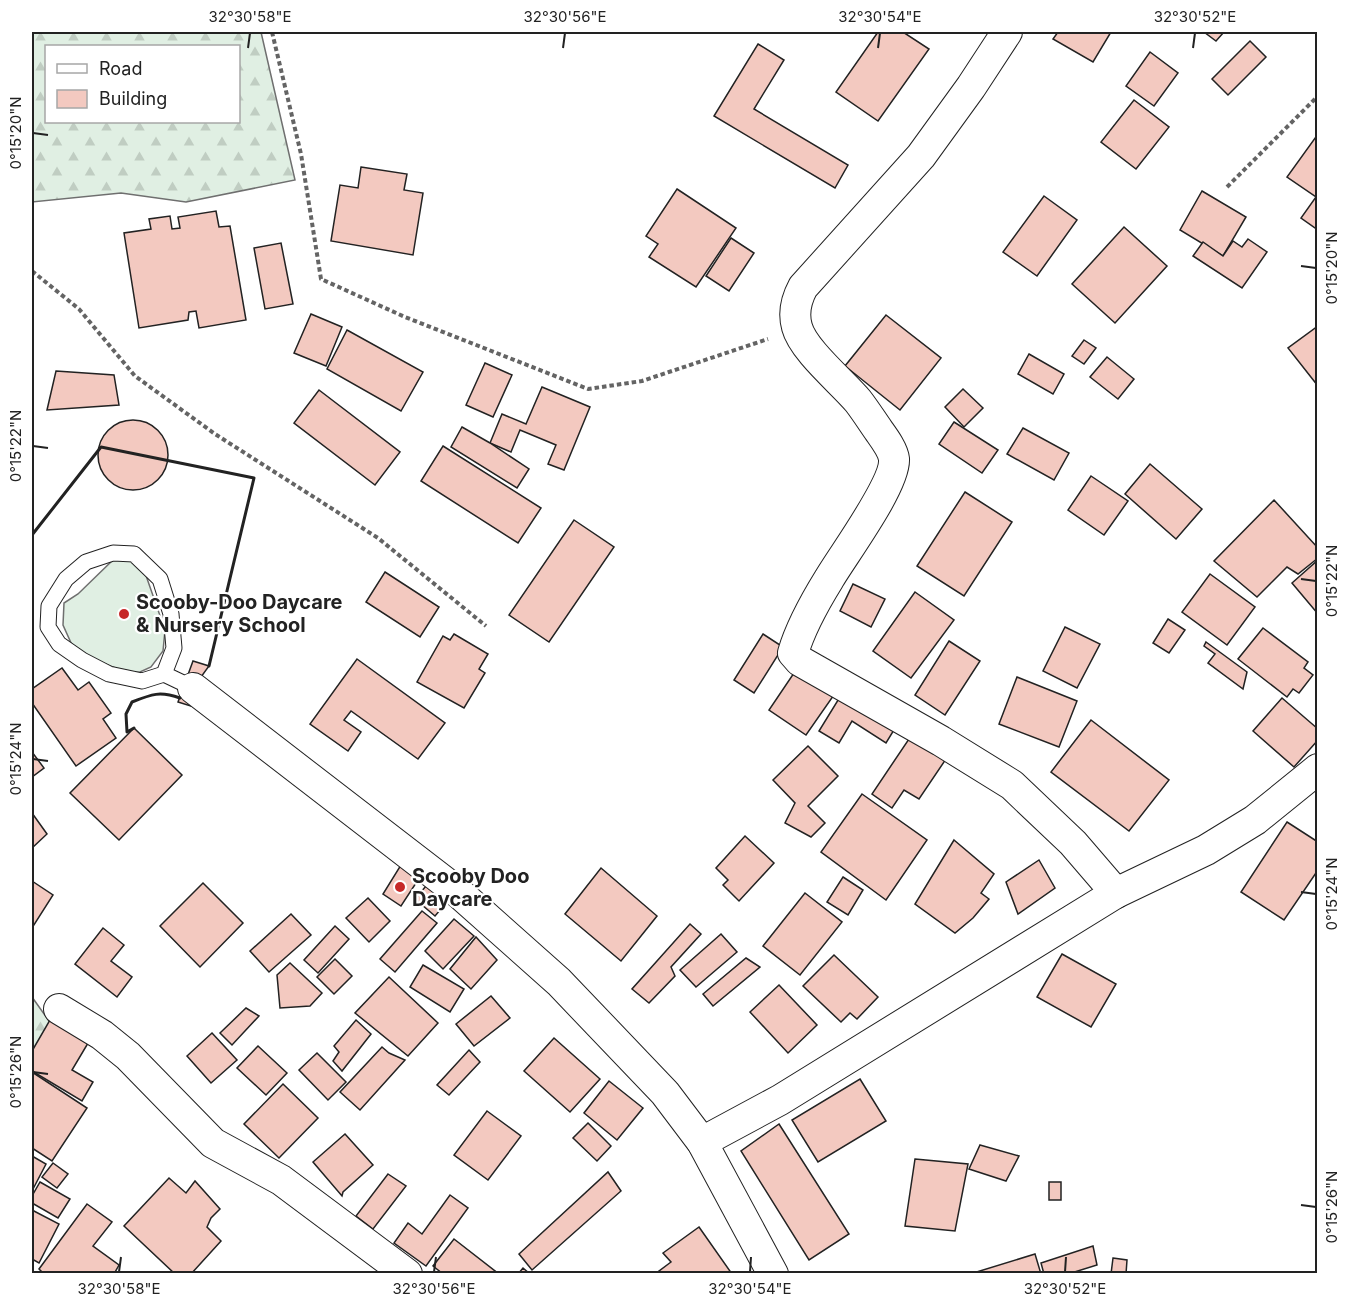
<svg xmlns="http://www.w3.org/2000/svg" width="1349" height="1305" font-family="Inter,sans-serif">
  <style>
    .grass { fill: #e0efe3; stroke: #6f6f6f; stroke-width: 1.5 }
    .forest { fill: url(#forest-firs); stroke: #6f6f6f; stroke-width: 1.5; fill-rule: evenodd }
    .building { fill: #f3c9c0; stroke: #222; stroke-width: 1.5 }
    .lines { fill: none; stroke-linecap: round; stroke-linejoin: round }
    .lane-casing { stroke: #222; stroke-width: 17 }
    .street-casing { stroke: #222; stroke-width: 32 }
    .path { stroke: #646464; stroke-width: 4; stroke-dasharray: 4.5 3; stroke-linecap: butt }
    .lane { stroke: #fff; stroke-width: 15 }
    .street { stroke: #fff; stroke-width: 30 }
    .wall { stroke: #222; stroke-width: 3 }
    .ticks { fill: none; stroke: #222; stroke-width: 2 }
    .poi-dot { fill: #c62828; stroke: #fff; stroke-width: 2 }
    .labels { text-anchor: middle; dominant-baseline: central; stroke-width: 4.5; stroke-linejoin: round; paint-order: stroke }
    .poi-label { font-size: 20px; font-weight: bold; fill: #222; stroke: #fff; text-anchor: start }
    .neatline { fill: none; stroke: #222; stroke-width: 2 }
    .ticks-label { font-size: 15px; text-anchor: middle; fill: #222 }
  </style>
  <defs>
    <pattern id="forest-firs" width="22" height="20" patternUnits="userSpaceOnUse" patternTransform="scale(1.5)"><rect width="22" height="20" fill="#e0efe3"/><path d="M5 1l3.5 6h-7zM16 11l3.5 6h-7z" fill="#c0cdc2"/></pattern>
  </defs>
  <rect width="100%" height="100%" fill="#fff"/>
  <path class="grass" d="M130,558L143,567L165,630L163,651L151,667L140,672L128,673L85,656L72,645L63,625L64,603L78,594L114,559Z"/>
  <g class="forest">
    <path d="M32,32H261L295,180L186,202L121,193L32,202ZM46,46H238V122H46Z"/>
    <path d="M32,997L59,1035L32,1051Z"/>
  </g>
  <g class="building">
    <path d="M878,32H903L929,49L878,121L836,92Z"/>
    <path d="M1058,32H1111L1093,62L1053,39Z"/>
    <path d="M1204,32H1224L1216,41Z"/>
    <path d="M1250,41L1266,57L1228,95L1212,79Z"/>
    <path d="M758,44L784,60L754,109L848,165L835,188L714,116Z"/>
    <path d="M1150,52L1178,73L1154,106L1126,86Z"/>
    <path d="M1134,100L1169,127L1136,169L1101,142Z"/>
    <path d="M1318,134V230L1301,218L1316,197L1287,177Z"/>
    <path d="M361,167L407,174L404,190L423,193L413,255L331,241L340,185L358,188Z"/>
    <path d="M677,189L736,228L696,287L649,257L658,244L646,236Z"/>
    <path d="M1202,191L1246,217L1223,256L1180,230Z"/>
    <path d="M1044,196L1077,220L1037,276L1003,252Z"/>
    <path d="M216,211L219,227L230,226L246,320L199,328L196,311L189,312L188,320L139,328L124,233L151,229L149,219L170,216L172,229L180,228L178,217Z"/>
    <path d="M1124,227L1167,266L1115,323L1072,284Z"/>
    <path d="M731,238L754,253L729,291L706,276Z"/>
    <path d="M1248,239L1267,252L1242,288L1193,256L1203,242L1223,256L1233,241L1242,247Z"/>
    <path d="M281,243L293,304L265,309L254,248Z"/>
    <path d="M311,314L342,327L326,366L294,353Z"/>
    <path d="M886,315L941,358L900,410L845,366Z"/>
    <path d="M1318,326V386L1288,348Z"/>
    <path d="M347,330L423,372L401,411L327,369Z"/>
    <path d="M1084,340L1096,348L1084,364L1072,356Z"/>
    <path d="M1029,354L1064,374L1053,394L1018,374Z"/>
    <path d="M1107,357L1134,379L1118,399L1090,377Z"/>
    <path d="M485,363L512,375L493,417L466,405Z"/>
    <path d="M56,371L114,375L119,405L47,410Z"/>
    <path d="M542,387L590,407L564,470L548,464L556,445L520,430L511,452L490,443L502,414L526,424Z"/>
    <path d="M963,389L983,408L964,427L945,407Z"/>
    <path d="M319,390L400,452L375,485L294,423Z"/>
    <circle cx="133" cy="455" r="35"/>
    <path d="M954,422L998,450L982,473L939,444Z"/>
    <path d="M462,427L490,443L529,469L517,488L451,447Z"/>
    <path d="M1023,428L1069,453L1054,480L1007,454Z"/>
    <path d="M443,446L541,508L518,543L421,481Z"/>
    <path d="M1150,464L1202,509L1176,539L1125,494Z"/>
    <path d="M1091,476L1128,501L1104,535L1068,510Z"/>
    <path d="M965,492L1012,522L964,596L917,566Z"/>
    <path d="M1274,500L1318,548V558L1298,574L1287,567L1257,597L1214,561Z"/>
    <path d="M574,520L614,547L549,642L509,615Z"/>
    <path d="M1318,560V614L1292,583Z"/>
    <path d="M385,572L439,607L420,637L366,602Z"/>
    <path d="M1210,574L1255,607L1227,645L1182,612Z"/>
    <path d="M853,584L885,599L871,627L840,611Z"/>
    <path d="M915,592L954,620L911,678L873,651Z"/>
    <path d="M1168,619L1185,630L1169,653L1153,643Z"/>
    <path d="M1065,627L1100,644L1077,688L1043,671Z"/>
    <path d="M1263,628L1308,662L1304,668L1313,675L1299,693L1293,689L1287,697L1238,659Z"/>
    <path d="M454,634L488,654L479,669L485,673L464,708L417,682L443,636L450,640Z"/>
    <path d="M763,634L783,647L754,693L734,680Z"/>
    <path d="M949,641L980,661L945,715L915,695Z"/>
    <path d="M1206,642L1247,672L1243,689L1208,663L1215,654L1204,646Z"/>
    <path d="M357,659L445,723L418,759L351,711L344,720L361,732L348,751L310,724Z"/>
    <path d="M193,661L209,666L193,688L194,707L178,702Z"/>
    <path d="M798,667L836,692L806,735L769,710Z"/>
    <path d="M62,668L78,690L89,682L111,713L103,719L116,738L76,766L32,703V689Z"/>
    <path d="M1017,677L1077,701L1059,747L999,724Z"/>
    <path d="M843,692L897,725L886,743L852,721L839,743L819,731Z"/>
    <path d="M1282,698L1318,729V740L1294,767L1253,731Z"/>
    <path d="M1091,720L1169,780L1129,831L1051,772Z"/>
    <path d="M134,728L182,775L119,840L70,793Z"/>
    <path d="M913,733L948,756L919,799L904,790L892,808L872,794Z"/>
    <path d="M808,746L838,776L808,806L825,823L811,837L785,823L795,803L773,780Z"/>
    <path d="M32,752L44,768L32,777Z"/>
    <path d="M862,794L927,840L886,900L821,852Z"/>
    <path d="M32,813L47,834L32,848Z"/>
    <path d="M1287,822L1318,842V870L1284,920L1241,892Z"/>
    <path d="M745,836L774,863L739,901L723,885L728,880L716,868Z"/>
    <path d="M954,840L994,874L981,893L989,899L973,918L955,933L915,904Z"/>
    <path d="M404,860L418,880L401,906L383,894Z"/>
    <path d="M1039,860L1055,888L1018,914L1006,882Z"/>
    <path d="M601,868L657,916L621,961L565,914Z"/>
    <path d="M843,877L863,890L848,915L827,902Z"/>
    <path d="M32,881L53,895L32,928Z"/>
    <path d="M203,883L243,923L200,967L160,926Z"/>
    <path d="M426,886L446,903L435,916L415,899Z"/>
    <path d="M805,893L842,922L800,975L763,946Z"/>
    <path d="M368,898L390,921L369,942L346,918Z"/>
    <path d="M422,911L437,923L395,972L380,959Z"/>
    <path d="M291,914L311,935L269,972L250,951Z"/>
    <path d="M454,919L474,936L443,969L425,951Z"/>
    <path d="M690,924L701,934L671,967L675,976L649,1003L632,989Z"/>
    <path d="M335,926L349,939L318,973L304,960Z"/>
    <path d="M103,928L124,945L111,961L132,977L117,997L75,964Z"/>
    <path d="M721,934L737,952L696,987L680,970Z"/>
    <path d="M476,937L497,960L471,989L450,969Z"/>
    <path d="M1062,954L1116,984L1091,1027L1037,997Z"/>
    <path d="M834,955L878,997L857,1019L850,1013L841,1022L803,986Z"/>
    <path d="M746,958L760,967L713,1006L703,994Z"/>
    <path d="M335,959L352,976L334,994L317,977Z"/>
    <path d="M290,963L322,993L310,1006L280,1008L277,975Z"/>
    <path d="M423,965L464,989L450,1012L410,987Z"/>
    <path d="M389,977L438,1023L408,1056L355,1013Z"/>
    <path d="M779,985L817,1025L788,1053L750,1012Z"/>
    <path d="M491,996L510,1018L474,1046L456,1024Z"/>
    <path d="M61,1001L100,1023L72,1070L93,1082L82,1101L32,1071V1051Z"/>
    <path d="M246,1008L259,1016L232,1045L220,1033Z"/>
    <path d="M356,1020L371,1034L342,1071L333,1061L339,1052L334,1046Z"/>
    <path d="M212,1033L237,1060L211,1083L187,1056Z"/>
    <path d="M554,1038L600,1079L570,1112L524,1071Z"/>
    <path d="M258,1046L287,1073L266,1095L237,1068Z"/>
    <path d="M382,1047L389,1053L405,1060L360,1110L340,1092Z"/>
    <path d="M469,1050L480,1062L449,1095L437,1085Z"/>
    <path d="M317,1053L346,1082L328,1100L299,1070Z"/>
    <path d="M32,1072L87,1108L52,1161L32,1148Z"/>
    <path d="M860,1079L886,1121L818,1162L792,1120Z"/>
    <path d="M609,1081L643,1108L617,1140L584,1113Z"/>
    <path d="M283,1084L318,1118L279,1158L244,1124Z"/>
    <path d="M487,1111L521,1136L488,1180L454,1155Z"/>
    <path d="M588,1123L611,1146L597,1161L573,1138Z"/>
    <path d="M779,1124L849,1234L809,1260L741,1151Z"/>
    <path d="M345,1134L373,1165L343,1192L342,1196L313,1162Z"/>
    <path d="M980,1145L1019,1156L1006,1181L969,1169Z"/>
    <path d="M32,1156L46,1164L32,1191Z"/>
    <path d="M915,1159L968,1164L955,1231L905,1226Z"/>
    <path d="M53,1163L68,1174L57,1188L42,1177Z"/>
    <path d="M608,1172L621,1191L532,1270L519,1254Z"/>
    <path d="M388,1174L406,1186L373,1229L356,1216Z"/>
    <path d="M169,1178L186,1193L195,1181L220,1209L211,1218L207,1227L221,1241L191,1274H175L124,1226Z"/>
    <path d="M40,1182L70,1199L58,1218L32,1203V1196Z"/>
    <rect x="1049" y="1182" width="12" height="18"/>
    <path d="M450,1195L468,1208L426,1266L394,1243L408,1223L422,1234Z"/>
    <path d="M87,1204L112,1222L93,1246L119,1265L114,1274H44L39,1269Z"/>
    <path d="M32,1210L59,1224L39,1263L32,1259Z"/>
    <path d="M699,1227L732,1274H655L671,1262L663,1253Z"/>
    <path d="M454,1239L499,1274H443L433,1266Z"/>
    <path d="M1093,1246L1097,1265L1068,1274H1044L1041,1263Z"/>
    <path d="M1035,1254L1041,1274H970Z"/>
    <path d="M1113,1258L1127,1260L1126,1274H1111Z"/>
    <path d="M523,1268L530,1274H518Z"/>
  </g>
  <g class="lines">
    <defs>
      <path id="lane" d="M164,674L142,681L109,674L82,660L59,644L48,627L49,606L66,579L86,562L113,553L134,554L160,579L171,614L174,648L164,674L185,684"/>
      <g id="street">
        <path d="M1007,32L971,87L921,156L803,287C796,300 793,313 797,327C803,350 842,382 858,401C865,410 872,421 879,431C884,438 893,450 894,459C896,484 843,555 829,579C816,600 800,629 793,653L800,661L941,741L1012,785L1073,843L1116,893"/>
        <path d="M193,688L459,893L559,982L665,1093L702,1142L773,1274"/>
        <path d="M59,1009L102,1035L128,1056L213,1143L281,1180L407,1274"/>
        <path d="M702,1142L780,1100L1116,893L1206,850L1255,820L1318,769"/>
      </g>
    </defs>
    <use href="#lane" class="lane-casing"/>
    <use href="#street" class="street-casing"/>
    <g class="path">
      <path d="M272,32L301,154L321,279L405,317L588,389L642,381L768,339"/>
      <path d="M1227,187L1318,96"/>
      <path d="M32,271L79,309L135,376L215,434L378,538L486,626"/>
    </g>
    <use href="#lane" class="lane"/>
    <use href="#street" class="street"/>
    <g class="wall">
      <path d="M32,535L101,447L254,478L209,666"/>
      <path d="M134,728L127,732L126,714L132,702C152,694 160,691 180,698"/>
    </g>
  </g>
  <path class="ticks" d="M248,48L250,33M563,48L565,33M878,48L880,33M1193,48L1195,33M33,133L48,135M1301,266L1316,268M33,446L48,448M1301,579L1316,581M33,759L48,761M1301,892L1316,894M33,1072L48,1074M1301,1205L1316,1207M119,1272L121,1257M434,1272L436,1257M750,1272L751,1257M1065,1272L1066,1257"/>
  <g class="poi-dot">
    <circle cx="124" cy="614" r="6"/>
    <circle cx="400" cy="887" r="6"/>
  </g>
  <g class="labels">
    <g class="poi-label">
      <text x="136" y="602">Scooby-Doo Daycare<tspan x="136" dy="23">&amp; Nursery School</tspan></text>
      <text x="412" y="876">Scooby Doo<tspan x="412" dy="23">Daycare</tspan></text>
    </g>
  </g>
  <rect width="1349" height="1305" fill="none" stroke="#ffffff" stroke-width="66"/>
  <rect x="45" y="45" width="195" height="78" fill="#ffffff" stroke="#a7a7a7" stroke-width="1.5"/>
  <rect x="57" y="64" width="30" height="9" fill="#ffffff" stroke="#a7a7a7" stroke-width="1.5"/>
  <text x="99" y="75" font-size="18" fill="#222222">Road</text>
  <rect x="57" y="90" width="30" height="18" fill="#f3c9c0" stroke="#a7a7a7" stroke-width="1.5"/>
  <text x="99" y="105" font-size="18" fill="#222222">Building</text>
  <rect x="33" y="33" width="1283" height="1239" class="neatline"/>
  <g class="ticks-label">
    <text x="250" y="22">32°30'58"E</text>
    <text x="565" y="22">32°30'56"E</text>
    <text x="880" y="22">32°30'54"E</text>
    <text x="1195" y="22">32°30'52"E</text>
    <text transform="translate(16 133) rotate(-90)" y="5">0°15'20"N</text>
    <text transform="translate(1332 268) rotate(-90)" y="5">0°15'20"N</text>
    <text transform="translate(16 446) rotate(-90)" y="5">0°15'22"N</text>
    <text transform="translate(1332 581) rotate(-90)" y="5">0°15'22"N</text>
    <text transform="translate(16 759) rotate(-90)" y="5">0°15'24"N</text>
    <text transform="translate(1332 894) rotate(-90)" y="5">0°15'24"N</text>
    <text transform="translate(16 1072) rotate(-90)" y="5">0°15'26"N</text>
    <text transform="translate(1332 1207) rotate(-90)" y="5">0°15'26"N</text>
    <text x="119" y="1294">32°30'58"E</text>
    <text x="434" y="1294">32°30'56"E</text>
    <text x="750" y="1294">32°30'54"E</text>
    <text x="1065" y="1294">32°30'52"E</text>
  </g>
</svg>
